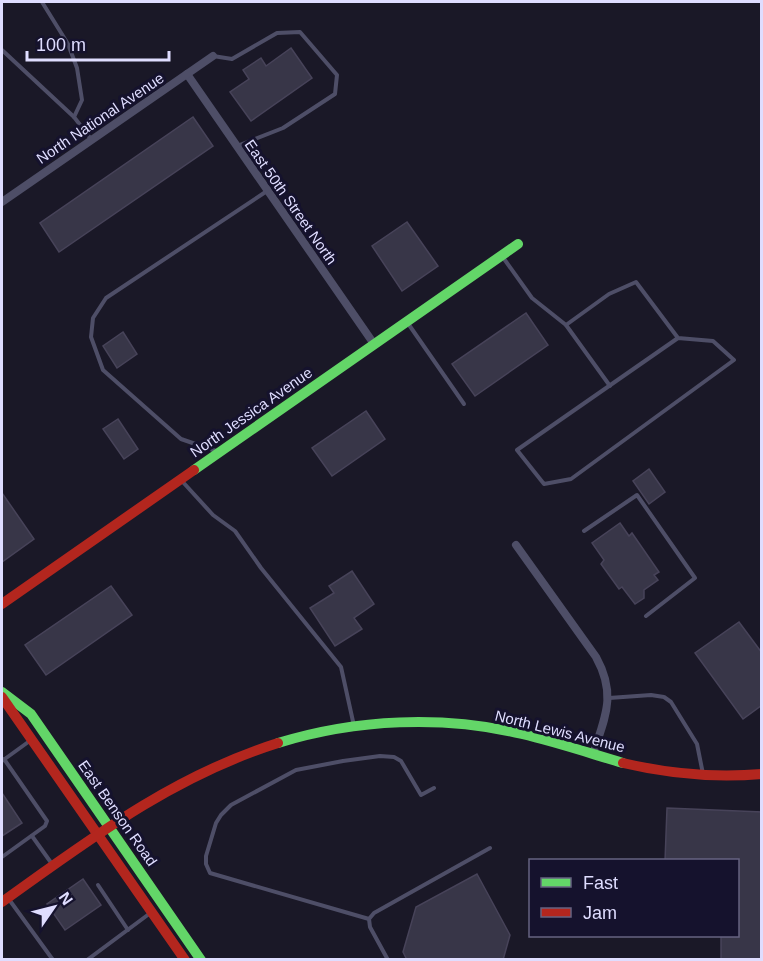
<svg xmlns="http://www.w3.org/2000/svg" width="763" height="961" font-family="Arial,sans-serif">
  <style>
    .building { fill: #383648; stroke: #474359; stroke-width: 1.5 }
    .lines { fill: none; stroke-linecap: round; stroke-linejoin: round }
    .lane { stroke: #4e4e67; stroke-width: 4 }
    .street { stroke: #4e4e67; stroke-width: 8 }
    .fast { stroke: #63d668; stroke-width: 10 }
    .jam { stroke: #b3261e; stroke-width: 10 }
    .labels { text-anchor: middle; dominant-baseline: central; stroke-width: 6; stroke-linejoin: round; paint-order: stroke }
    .street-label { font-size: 15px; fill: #dfddff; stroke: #15122d }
  </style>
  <rect width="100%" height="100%" fill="#1a1827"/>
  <g class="building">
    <path d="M291,48L312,78L251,121L230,92L249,79L243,70L261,58L266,66Z"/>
    <path d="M193,117L213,146L59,252L40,223Z"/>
    <path d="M407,222L438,266L402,291L372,246Z"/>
    <path d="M526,313L548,345L475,396L452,364Z"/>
    <path d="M123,332L137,354L117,368L103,346Z"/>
    <path d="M366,411L385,439L332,476L312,448Z"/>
    <path d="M118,419L138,449L124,459L103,429Z"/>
    <path d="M649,469L665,492L649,504L633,481Z"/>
    <path d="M2,493L34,539L2,562Z"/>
    <path d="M620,523L629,536L632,533L659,572L654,575L658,580L644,590V598L635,604L622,587L619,589L601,564L604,560L592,543Z"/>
    <path d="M352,571L374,604L354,618L362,629L335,646L310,608L334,593L329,586Z"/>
    <path d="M111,586L132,615L46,675L25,645Z"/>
    <path d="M739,622L762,653V705L743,719L695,653Z"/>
    <path d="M2,793L22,823L2,836Z"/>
    <path d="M667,808L762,812V960H721V936H738V861H665Z"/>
    <path d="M477,874L510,935L503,960H407L403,952L416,907Z"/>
    <path d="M83,879L101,905L65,930L47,904Z"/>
  </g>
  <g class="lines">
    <g class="lane">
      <path d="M42,2L68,44L77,68L82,100L74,117"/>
      <path d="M2,50L74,117L91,139"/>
      <path d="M213,56L232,59L277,33L300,32L337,75L335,94L283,128L237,146"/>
      <path d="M502,256L532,298L566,325L609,294L636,282L678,338L517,450L544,484L571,479L734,360L713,341L678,338"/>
      <path d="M407,322L464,404"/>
      <path d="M566,325L610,386"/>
      <path d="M216,451L181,439L103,370L91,337L93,318L106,298L267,191"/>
      <path d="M181,480L213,515L235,531L261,568L341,667L354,726"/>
      <path d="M584,531L637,495L695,578L646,616"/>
      <path d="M609,698L651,695L664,697L671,702L697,744L703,774"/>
      <path d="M2,761L31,740"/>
      <path d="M32,836L52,864"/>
      <path d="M2,857L45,826L47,821L4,759"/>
      <path d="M98,885L128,930"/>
      <path d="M8,898L53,960"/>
      <path d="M369,919L210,873L206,864V856L216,823L221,815L231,805L296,770L343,761L380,756L394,757L401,761L421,795L434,788"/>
      <path d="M87,960L149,914"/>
      <path d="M388,960L370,927L369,919L374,913L490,848"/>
    </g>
    <g class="street">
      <path d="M187,74L374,344"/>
      <path d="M2,202L213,56"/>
      <path d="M516,545L596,657C617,695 605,717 593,754"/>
    </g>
    <g class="fast">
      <path d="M194,470L518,244"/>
      <path d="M2,692L31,714L201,960"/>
      <path d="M278,743C356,719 443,715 522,734C556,742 589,753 623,763"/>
    </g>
    <g class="jam">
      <path d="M2,604L194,470"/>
      <path d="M2,697L185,960"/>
      <path d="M623,763C669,774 715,778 762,774"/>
      <path d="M2,902C90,839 173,776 278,743"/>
    </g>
  </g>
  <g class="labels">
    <g class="street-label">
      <text transform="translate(100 118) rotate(-34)">North National Avenue</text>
      <text transform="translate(291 202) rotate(55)">East 50th Street North</text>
      <text transform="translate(251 412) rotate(-35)">North Jessica Avenue</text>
      <text transform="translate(560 731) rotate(14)">North Lewis Avenue</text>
      <text transform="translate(118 813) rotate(55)">East Benson Road</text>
    </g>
  </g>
  <rect width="763" height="961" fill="none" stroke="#dfddff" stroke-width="6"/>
  <rect x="529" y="859" width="210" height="78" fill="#15122d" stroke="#666381" stroke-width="1.5"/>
  <rect x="541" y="878" width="30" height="9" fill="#63d668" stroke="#666381" stroke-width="1.5"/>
  <text x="583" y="889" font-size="18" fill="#dfddff">Fast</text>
  <rect x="541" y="908" width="30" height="9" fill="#b3261e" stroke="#666381" stroke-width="1.5"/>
  <text x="583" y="919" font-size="18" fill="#dfddff">Jam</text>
  <g transform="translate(54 907) rotate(55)" stroke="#15122d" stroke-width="4.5" paint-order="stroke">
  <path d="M0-4.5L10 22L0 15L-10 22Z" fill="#dfddff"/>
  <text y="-9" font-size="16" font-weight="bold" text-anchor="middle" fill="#dfddff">N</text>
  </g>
  <path d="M27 51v9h142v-9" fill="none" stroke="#dfddff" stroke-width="3"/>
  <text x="36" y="51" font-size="18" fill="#dfddff" stroke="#15122d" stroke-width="4.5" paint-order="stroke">100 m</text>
</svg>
